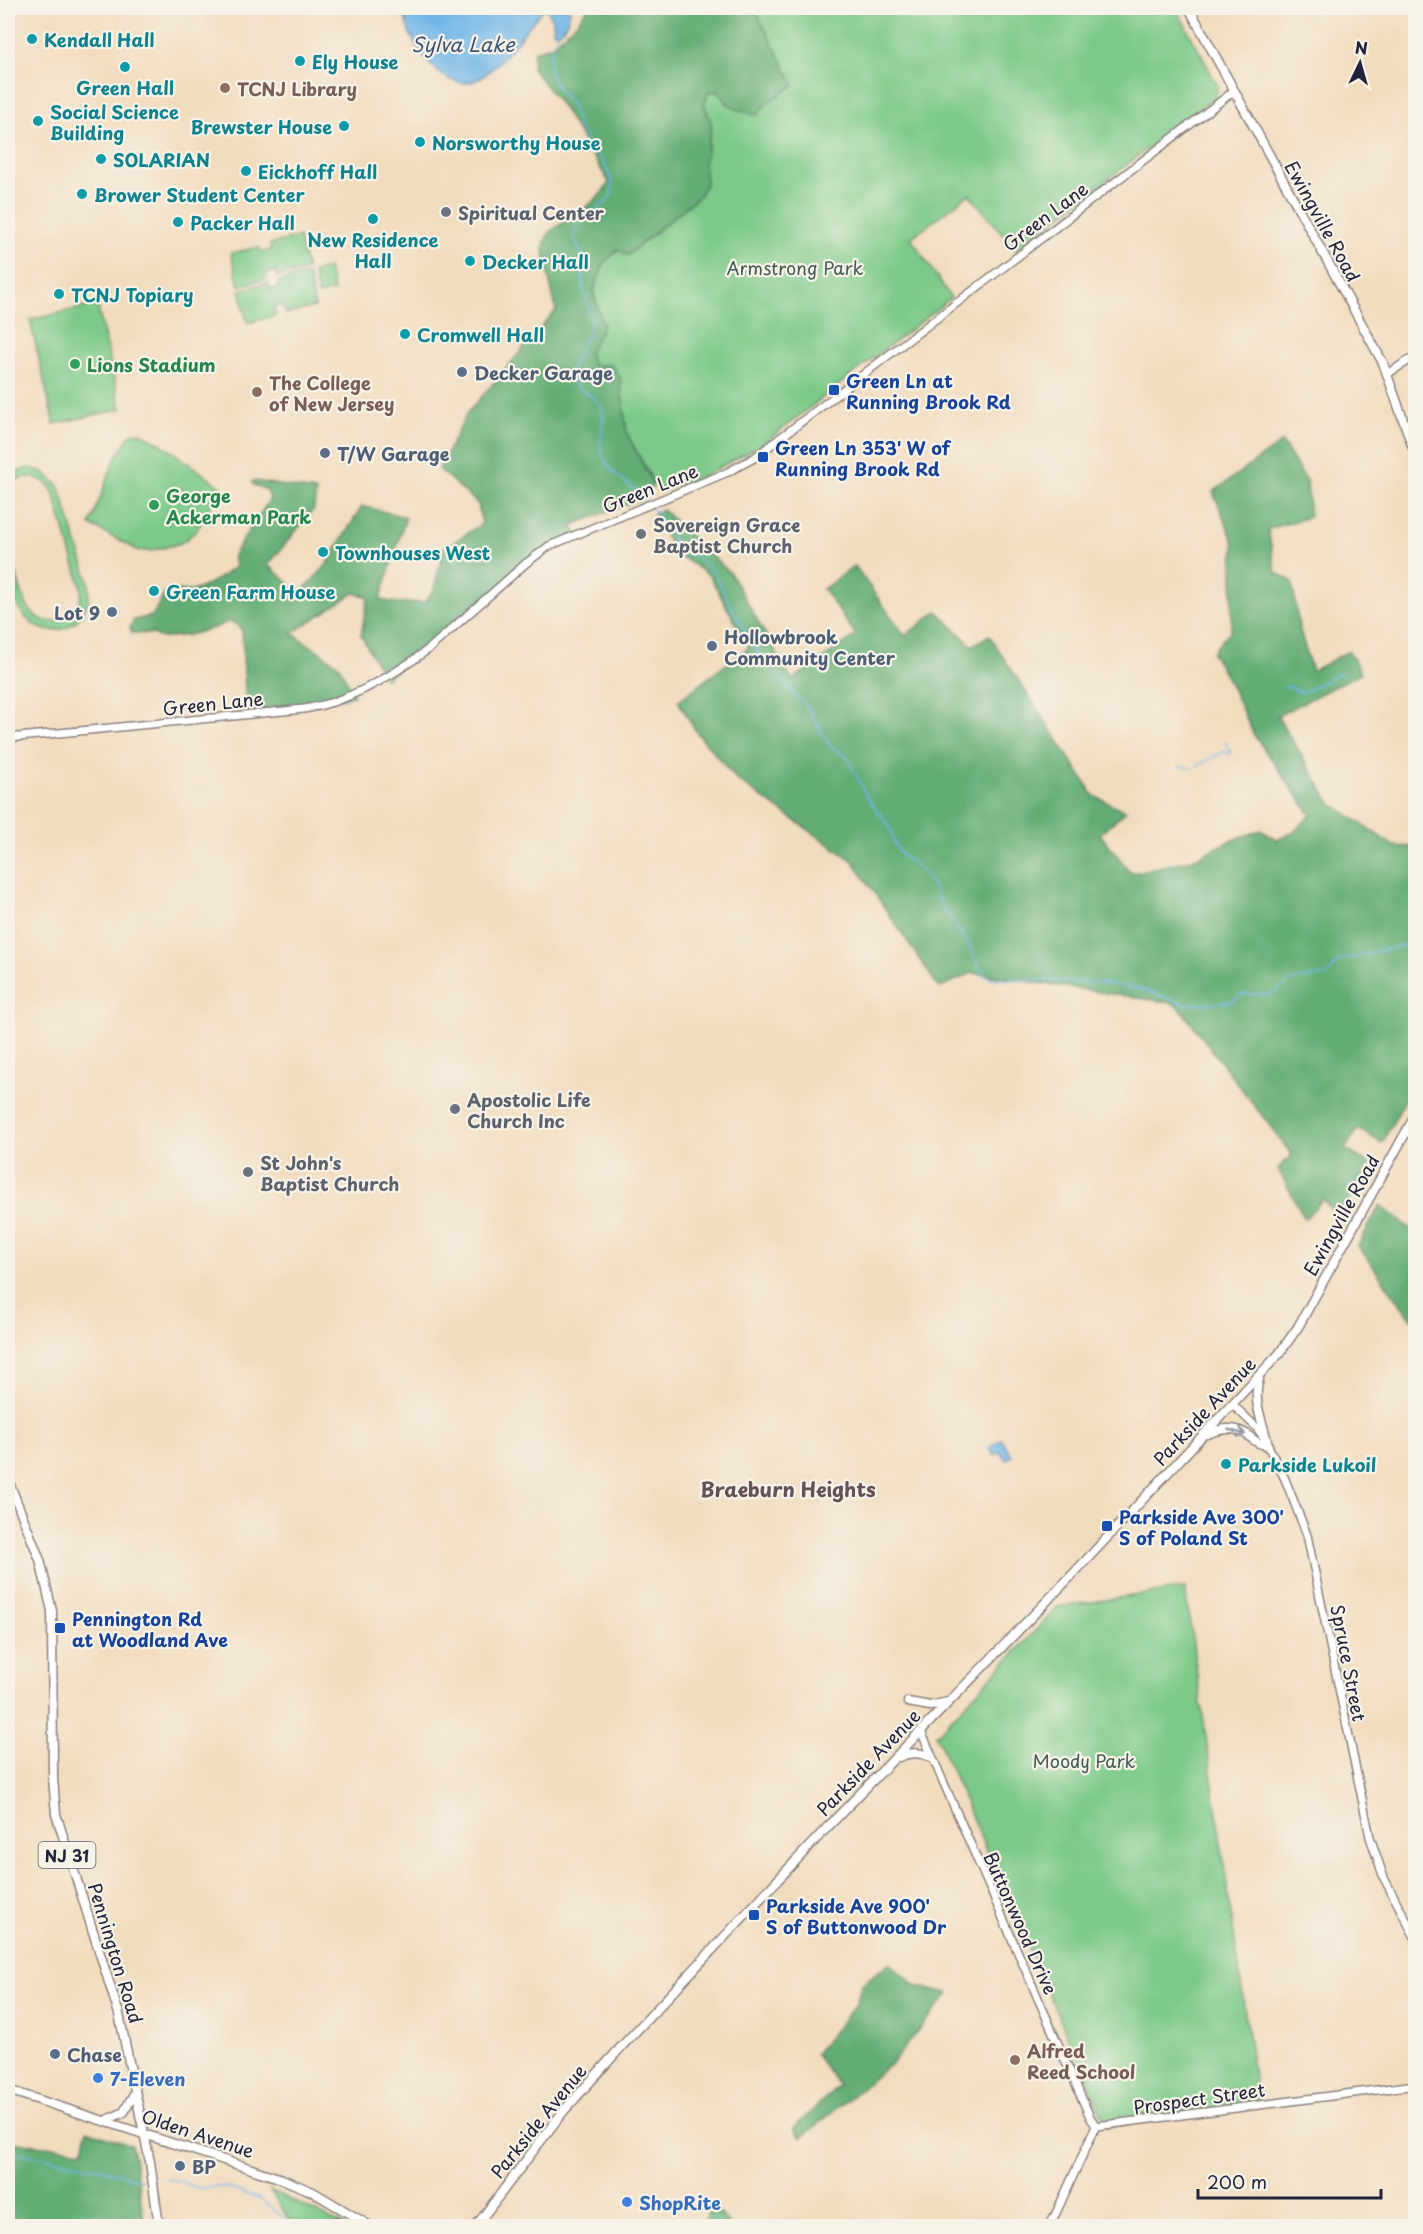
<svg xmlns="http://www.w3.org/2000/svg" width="1423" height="2234" font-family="'Playpen Sans',sans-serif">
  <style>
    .green { fill: #7bc988; stroke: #4e7662; stroke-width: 1.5 }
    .forest { fill: #64ad74; stroke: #436858; stroke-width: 1.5 }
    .water { fill: #70b6e7; stroke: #496c91; stroke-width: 1.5 }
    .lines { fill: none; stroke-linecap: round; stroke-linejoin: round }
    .stream { stroke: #70b6e7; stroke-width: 1.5 }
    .minor-casing { stroke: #8a7f7c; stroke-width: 10 }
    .major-casing { stroke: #8a7f7c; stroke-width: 11 }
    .minor { stroke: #fff; stroke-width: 7 }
    .major { stroke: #fff; stroke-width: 8 }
    .oneway { stroke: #9c9ca7 }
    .culture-dot { fill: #0f9aa8; stroke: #f7f3e8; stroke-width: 2 }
    .education-dot { fill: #8d6e63; stroke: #f7f3e8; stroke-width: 2 }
    .worship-dot { fill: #6b7280; stroke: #f7f3e8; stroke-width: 2 }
    .leisure-dot { fill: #2e9e5b; stroke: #f7f3e8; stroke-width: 2 }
    .service-dot { fill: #5c6f8a; stroke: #f7f3e8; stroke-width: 2 }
    .transit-dot { fill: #1a4fb4; stroke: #f7f3e8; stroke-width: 2 }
    .shop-dot { fill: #3f7fe0; stroke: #f7f3e8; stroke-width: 2 }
    .labels { text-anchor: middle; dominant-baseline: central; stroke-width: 4.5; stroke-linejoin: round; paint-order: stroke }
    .shield { fill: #f7f3e8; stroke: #62616f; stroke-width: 1.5 }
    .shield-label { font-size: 16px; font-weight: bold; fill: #22223b }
    .culture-label { font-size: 18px; font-weight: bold; fill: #0d838f; stroke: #f7f3e8; text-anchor: start }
    .education-label { font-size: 18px; font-weight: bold; fill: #785e54; stroke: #f7f3e8; text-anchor: start }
    .worship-label { font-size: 18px; font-weight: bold; fill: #5b616d; stroke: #f7f3e8; text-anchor: start }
    .street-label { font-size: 18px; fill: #22223b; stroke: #f7f3e8 }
    .park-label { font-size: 18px; fill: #415c56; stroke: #f7f3e8 }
    .leisure-label { font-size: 18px; font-weight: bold; fill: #27864d; stroke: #f7f3e8; text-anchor: start }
    .service-label { font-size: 18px; font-weight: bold; fill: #4e5e75; stroke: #f7f3e8; text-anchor: start }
    .transit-label { font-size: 18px; font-weight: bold; fill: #164399; stroke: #f7f3e8; text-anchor: start }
    .shop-label { font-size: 18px; font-weight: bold; fill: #366cbe; stroke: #f7f3e8; text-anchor: start }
    .water-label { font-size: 20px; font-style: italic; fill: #3d5677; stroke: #f7f3e8 }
    .neighbourhood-label { font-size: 20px; font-weight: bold; fill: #655156; stroke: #f7f3e8 }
  </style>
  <rect width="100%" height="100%" fill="#f7f3e8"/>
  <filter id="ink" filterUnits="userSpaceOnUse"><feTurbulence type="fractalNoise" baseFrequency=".0167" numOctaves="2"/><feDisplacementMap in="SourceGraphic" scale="12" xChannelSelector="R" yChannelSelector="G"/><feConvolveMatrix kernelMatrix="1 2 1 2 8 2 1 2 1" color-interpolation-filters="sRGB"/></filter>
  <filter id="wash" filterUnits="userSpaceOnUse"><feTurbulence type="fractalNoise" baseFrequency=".008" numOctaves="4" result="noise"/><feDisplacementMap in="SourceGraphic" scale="24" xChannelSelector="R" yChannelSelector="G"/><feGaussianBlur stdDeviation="1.35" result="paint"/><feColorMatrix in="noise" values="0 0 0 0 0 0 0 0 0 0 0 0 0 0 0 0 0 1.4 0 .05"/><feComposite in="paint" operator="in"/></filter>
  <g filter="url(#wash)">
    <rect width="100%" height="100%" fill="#f2dcbe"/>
    <g class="green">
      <path d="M754,8H1176L1218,86L1216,96L1016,250L969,194L911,238L951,298L764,443L708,474L659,492L627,434L620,378L593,365L589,353L603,326L593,292L604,263L619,249L628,255L699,196L706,184L704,163L712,126L704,103L709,92L717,91L727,104H766L794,85Z"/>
      <path d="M299,237L307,270L277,277L276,271L266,274L267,279L239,286L231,253L259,247L261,252L271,250L270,244Z"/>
      <path d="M328,268L334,291L318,295L313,272Z"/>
      <path d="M308,275L315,307L286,314L283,305L274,307L275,316L247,323L240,290L268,283L270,289L279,287L278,281Z"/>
      <path d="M97,304L121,409L54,424L30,320Z"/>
      <path d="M139,432L160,443L221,487L197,530L186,540L178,544L151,551H139L90,525L115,459L130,435Z"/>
      <path d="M27,468L42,471L59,486L89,583C94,620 55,647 27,619C9,601 7,562 8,539C12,556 20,598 30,610C50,635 85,615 81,586L53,492C43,474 23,473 8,485V475Z"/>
      <path d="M1185,1588L1258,2105L1107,2127L936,1735L1058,1607Z"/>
      <path d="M270,2190L345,2226H308L288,2218Z"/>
    </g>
    <g class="forest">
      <path d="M588,8H754L794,85L766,104L758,115C738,111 729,107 717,91L709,92L704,103L712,126L704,163L706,183L699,196L627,255L618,249L604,263L593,291L603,326L589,353L593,365H612L620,378L627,434L653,484L645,498L572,525L579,537L538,556L385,679L361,635L368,597L354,593L292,633L339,665L354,696L246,716L242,630L234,623L228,622L217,627L189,635L162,638L153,634L132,633L130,627L134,620L152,616L167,590C176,588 184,592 192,591C202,589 228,574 235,566L233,555L270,499L267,490L253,485L252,481H255L316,491L314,509L268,565L300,593L325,567L362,506L406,517L380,600L398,603L424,602L433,592L444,548L482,524L478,504L439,469L466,415L556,310C553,296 543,257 544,246C546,228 564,224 576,215C587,207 603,195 609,182L563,108L532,68L534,51L553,45L578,21Z"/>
      <path d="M1282,442L1307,482L1310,517L1268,529L1276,573L1292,581L1299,627L1312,671L1349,651L1361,673L1277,716L1331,803L1394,846L1415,847V1072L1403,1104L1382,1143L1358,1129L1345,1149L1370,1164L1339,1220L1323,1199L1305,1219L1278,1169L1292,1155L1179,1007L1172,1003L972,973L939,988L853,861L737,780L697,733L678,701L749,647L709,575L674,552L654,514L662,509L730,573L792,680L856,635L823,589L855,566L905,636L937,611L972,646L989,635L1094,796L1126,811L1100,834L1131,873L1191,860L1232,840L1261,830L1277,840L1294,832L1311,815L1254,735L1232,688L1212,652L1231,630L1234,543L1213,492Z"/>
      <path d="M1380,1205L1415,1232V1324L1358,1246Z"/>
      <path d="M889,1963L917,1986L949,1993L892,2063L801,2138L794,2128L839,2085L815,2054L856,2004L861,1985Z"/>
      <path d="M87,2130L132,2145L145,2226H8V2142L83,2150Z"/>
      <path d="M713,2205L730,2226H700Z"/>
    </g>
    <g class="water">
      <path d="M402,8H570C570,17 565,29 557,34L553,31L554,25L548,10L543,9C526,29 502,64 480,78C452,96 423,60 412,38C407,29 406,18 402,8Z"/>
      <path d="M1001,1439L1012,1455L1006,1460L1000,1452L994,1455L989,1448Z"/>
    </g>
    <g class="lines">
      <g class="stream">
        <path d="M557,34C543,67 548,78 570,103C575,109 576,121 579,129C589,148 611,164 612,187C614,209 579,212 575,230C572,242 582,248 583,260C583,269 582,277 583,287C585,297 590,307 591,318C593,337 572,353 571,372C571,393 596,392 602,409C606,421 599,436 601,449C605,474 634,485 648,502"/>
        <path d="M651,506L675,542L703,562L714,572L731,607L762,659L779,675L794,695L805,704L830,746L847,757L867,797L891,829L894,843L902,856L912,862L928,877L943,908L969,945L982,974L993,979L1103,983L1144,990L1184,1004H1205L1232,1001L1242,994L1270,995L1291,981L1328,975L1338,961L1401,946L1416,936"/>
        <path d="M1284,687H1290L1298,692L1305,691L1341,673"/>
        <path d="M1225,742L1231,752"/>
        <path d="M1178,766L1192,768"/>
        <path d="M1197,766L1223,752L1231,753"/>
        <path d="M8,2151L99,2168L143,2180"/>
        <path d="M166,2179L180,2181L197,2188L225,2187L260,2199L295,2226"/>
      </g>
    </g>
  </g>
  <g filter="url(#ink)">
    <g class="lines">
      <defs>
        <g id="minor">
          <path d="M1387,374L1416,356"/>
          <path d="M8,738L304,709C349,702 394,675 430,648L525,564L549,546L728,472L754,458L1234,91"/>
          <path d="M1233,1405L1256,1427L1263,1436L1285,1479L1307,1535L1370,1837L1384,1878L1416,1939"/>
          <path d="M921,1731L1090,2117L1096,2126"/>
          <path d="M1096,2126L1416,2085"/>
          <path d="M1050,2226L1096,2126"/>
        </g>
        <g id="major">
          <path d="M1189,8L1383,363L1416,456"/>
          <path d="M1207,1434C1219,1429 1234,1426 1246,1434C1253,1439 1258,1445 1268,1445C1263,1421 1252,1403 1259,1379"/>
          <path d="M8,1480L40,1560L52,1611L53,1778L56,1814L119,2014L150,2162L159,2226"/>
          <path d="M908,1702L930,1706L948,1702"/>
          <path d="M899,1757C911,1752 919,1752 931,1757"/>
          <path d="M8,2090L282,2179L313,2192L370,2226"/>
          <path d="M105,2121L124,2112L135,2092"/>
          <path d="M476,2226L562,2113L622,2046L819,1836L1074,1573L1279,1354L1298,1327L1416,1114"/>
        </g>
      </defs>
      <use href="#minor" class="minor-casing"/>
      <use href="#major" class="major-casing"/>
      <use href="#minor" class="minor"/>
      <use href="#major" class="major"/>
    </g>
    <defs><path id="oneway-shaft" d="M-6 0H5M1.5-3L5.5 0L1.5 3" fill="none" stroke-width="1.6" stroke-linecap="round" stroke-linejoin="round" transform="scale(1.5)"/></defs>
    <use class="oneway" href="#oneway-shaft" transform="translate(1237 1432) rotate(16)"/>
  </g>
  <g class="culture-dot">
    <circle cx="32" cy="39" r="6"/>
    <circle cx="300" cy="61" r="6"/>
    <circle cx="125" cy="67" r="6"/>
    <circle cx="38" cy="121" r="6"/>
    <circle cx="344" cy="126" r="6"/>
    <circle cx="420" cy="142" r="6"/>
    <circle cx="101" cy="159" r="6"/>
    <circle cx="246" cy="171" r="6"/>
    <circle cx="82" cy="194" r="6"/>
    <circle cx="373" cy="219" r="6"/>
    <circle cx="178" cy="222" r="6"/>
    <circle cx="470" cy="261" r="6"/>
    <circle cx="59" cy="294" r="6"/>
    <circle cx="405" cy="334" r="6"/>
    <circle cx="323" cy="552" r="6"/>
    <circle cx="154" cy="591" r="6"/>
    <circle cx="1226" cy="1464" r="6"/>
  </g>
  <g class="education-dot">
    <circle cx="225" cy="88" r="6"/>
    <circle cx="257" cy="392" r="6"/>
    <circle cx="1015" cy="2060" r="6"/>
  </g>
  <g class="worship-dot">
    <circle cx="446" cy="212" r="6"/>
    <circle cx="641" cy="534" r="6"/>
    <circle cx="455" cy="1109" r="6"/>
    <circle cx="248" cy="1172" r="6"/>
  </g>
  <g class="leisure-dot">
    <circle cx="75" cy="364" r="6"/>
    <circle cx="154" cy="505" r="6"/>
  </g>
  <g class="service-dot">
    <circle cx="462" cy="372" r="6"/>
    <circle cx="325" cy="453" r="6"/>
    <circle cx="112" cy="612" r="6"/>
    <circle cx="712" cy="646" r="6"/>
    <circle cx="55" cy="2054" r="6"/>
    <circle cx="180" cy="2166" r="6"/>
  </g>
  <g class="transit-dot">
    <rect x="828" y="384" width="12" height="12" rx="3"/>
    <rect x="757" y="451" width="12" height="12" rx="3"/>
    <rect x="1101" y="1520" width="12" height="12" rx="3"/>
    <rect x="54" y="1622" width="12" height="12" rx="3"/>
    <rect x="748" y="1909" width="12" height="12" rx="3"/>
  </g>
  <g class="shop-dot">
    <circle cx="98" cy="2078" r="6"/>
    <circle cx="627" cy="2202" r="6"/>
  </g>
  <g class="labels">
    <rect class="shield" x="38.5" y="1842" width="57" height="26" rx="4.5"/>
    <g class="shield-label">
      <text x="67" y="1855">NJ 31</text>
    </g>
    <g class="culture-label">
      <text x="44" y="39">Kendall Hall</text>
      <text x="312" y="61">Ely House</text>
      <text x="125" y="87" text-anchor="middle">Green Hall</text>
      <text x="50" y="111">Social Science<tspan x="50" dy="21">Building</tspan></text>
      <text x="332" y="126" text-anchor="end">Brewster House</text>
      <text x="432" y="142">Norsworthy House</text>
      <text x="113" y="159">SOLARIAN</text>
      <text x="258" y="171">Eickhoff Hall</text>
      <text x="94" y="194">Brower Student Center</text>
      <text x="190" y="222">Packer Hall</text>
      <text x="373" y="239" text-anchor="middle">New Residence<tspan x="373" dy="21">Hall</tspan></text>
      <text x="482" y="261">Decker Hall</text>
      <text x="71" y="294">TCNJ Topiary</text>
      <text x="417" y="334">Cromwell Hall</text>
      <text x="335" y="552">Townhouses West</text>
      <text x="166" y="591">Green Farm House</text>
      <text x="1238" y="1464">Parkside Lukoil</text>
    </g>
    <g class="education-label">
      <text x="237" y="88">TCNJ Library</text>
      <text x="269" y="382">The College<tspan x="269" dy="21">of New Jersey</tspan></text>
      <text x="1027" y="2050">Alfred<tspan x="1027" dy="21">Reed School</tspan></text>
    </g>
    <g class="worship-label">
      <text x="458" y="212">Spiritual Center</text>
      <text x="653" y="524">Sovereign Grace<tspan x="653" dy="21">Baptist Church</tspan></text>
      <text x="467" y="1099">Apostolic Life<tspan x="467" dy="21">Church Inc</tspan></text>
      <text x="260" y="1162">St John's<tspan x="260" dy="21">Baptist Church</tspan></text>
    </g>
    <g class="street-label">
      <text transform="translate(1045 216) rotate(-37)">Green Lane</text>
      <text transform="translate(1323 221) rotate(61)">Ewingville Road</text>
      <text transform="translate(650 488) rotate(-22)">Green Lane</text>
      <text transform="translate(213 703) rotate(-6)">Green Lane</text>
      <text transform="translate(1341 1215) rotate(-61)">Ewingville Road</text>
      <text transform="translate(1204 1411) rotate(-47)">Parkside Avenue</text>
      <text transform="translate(1349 1663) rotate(79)">Spruce Street</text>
      <text transform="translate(868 1762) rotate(-46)">Parkside Avenue</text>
      <text transform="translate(1021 1923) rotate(66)">Buttonwood Drive</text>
      <text transform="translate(116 1953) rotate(73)">Pennington Road</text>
      <text transform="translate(1199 2098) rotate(-8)">Prospect Street</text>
      <text transform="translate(538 2121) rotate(-51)">Parkside Avenue</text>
      <text transform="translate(198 2133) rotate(18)">Olden Avenue</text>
    </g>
    <g class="park-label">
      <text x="795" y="267">Armstrong Park</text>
      <text x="1084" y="1760">Moody Park</text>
    </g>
    <g class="leisure-label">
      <text x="87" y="364">Lions Stadium</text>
      <text x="166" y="495">George<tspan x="166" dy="21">Ackerman Park</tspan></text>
    </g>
    <g class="service-label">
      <text x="474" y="372">Decker Garage</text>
      <text x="337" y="453">T/W Garage</text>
      <text x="100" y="612" text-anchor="end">Lot 9</text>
      <text x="724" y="636">Hollowbrook<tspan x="724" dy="21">Community Center</tspan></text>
      <text x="67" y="2054">Chase</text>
      <text x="192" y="2166">BP</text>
    </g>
    <g class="transit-label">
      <text x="846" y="380">Green Ln at<tspan x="846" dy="21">Running Brook Rd</tspan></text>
      <text x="775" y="447">Green Ln 353' W of<tspan x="775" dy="21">Running Brook Rd</tspan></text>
      <text x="1119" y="1516">Parkside Ave 300'<tspan x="1119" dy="21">S of Poland St</tspan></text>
      <text x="72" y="1618">Pennington Rd<tspan x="72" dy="21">at Woodland Ave</tspan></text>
      <text x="766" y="1905">Parkside Ave 900'<tspan x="766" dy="21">S of Buttonwood Dr</tspan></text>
    </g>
    <g class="shop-label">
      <text x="110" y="2078">7-Eleven</text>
      <text x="639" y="2202">ShopRite</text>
    </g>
    <g class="water-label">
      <text x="463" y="44">Sylva Lake</text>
    </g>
    <g class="neighbourhood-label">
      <text x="788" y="1489">Braeburn Heights</text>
    </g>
  </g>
  <rect width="1423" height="2234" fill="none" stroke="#f7f3e8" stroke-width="30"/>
  <g transform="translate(1360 63) rotate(5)" stroke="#f7f3e8" stroke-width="4.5" paint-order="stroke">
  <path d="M0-4.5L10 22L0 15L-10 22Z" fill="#22223b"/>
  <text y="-9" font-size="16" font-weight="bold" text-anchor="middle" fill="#22223b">N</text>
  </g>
  <path d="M1198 2189v9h183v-9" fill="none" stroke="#22223b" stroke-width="3"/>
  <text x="1207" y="2189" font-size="18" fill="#22223b" stroke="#f7f3e8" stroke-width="4.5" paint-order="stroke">200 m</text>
</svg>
